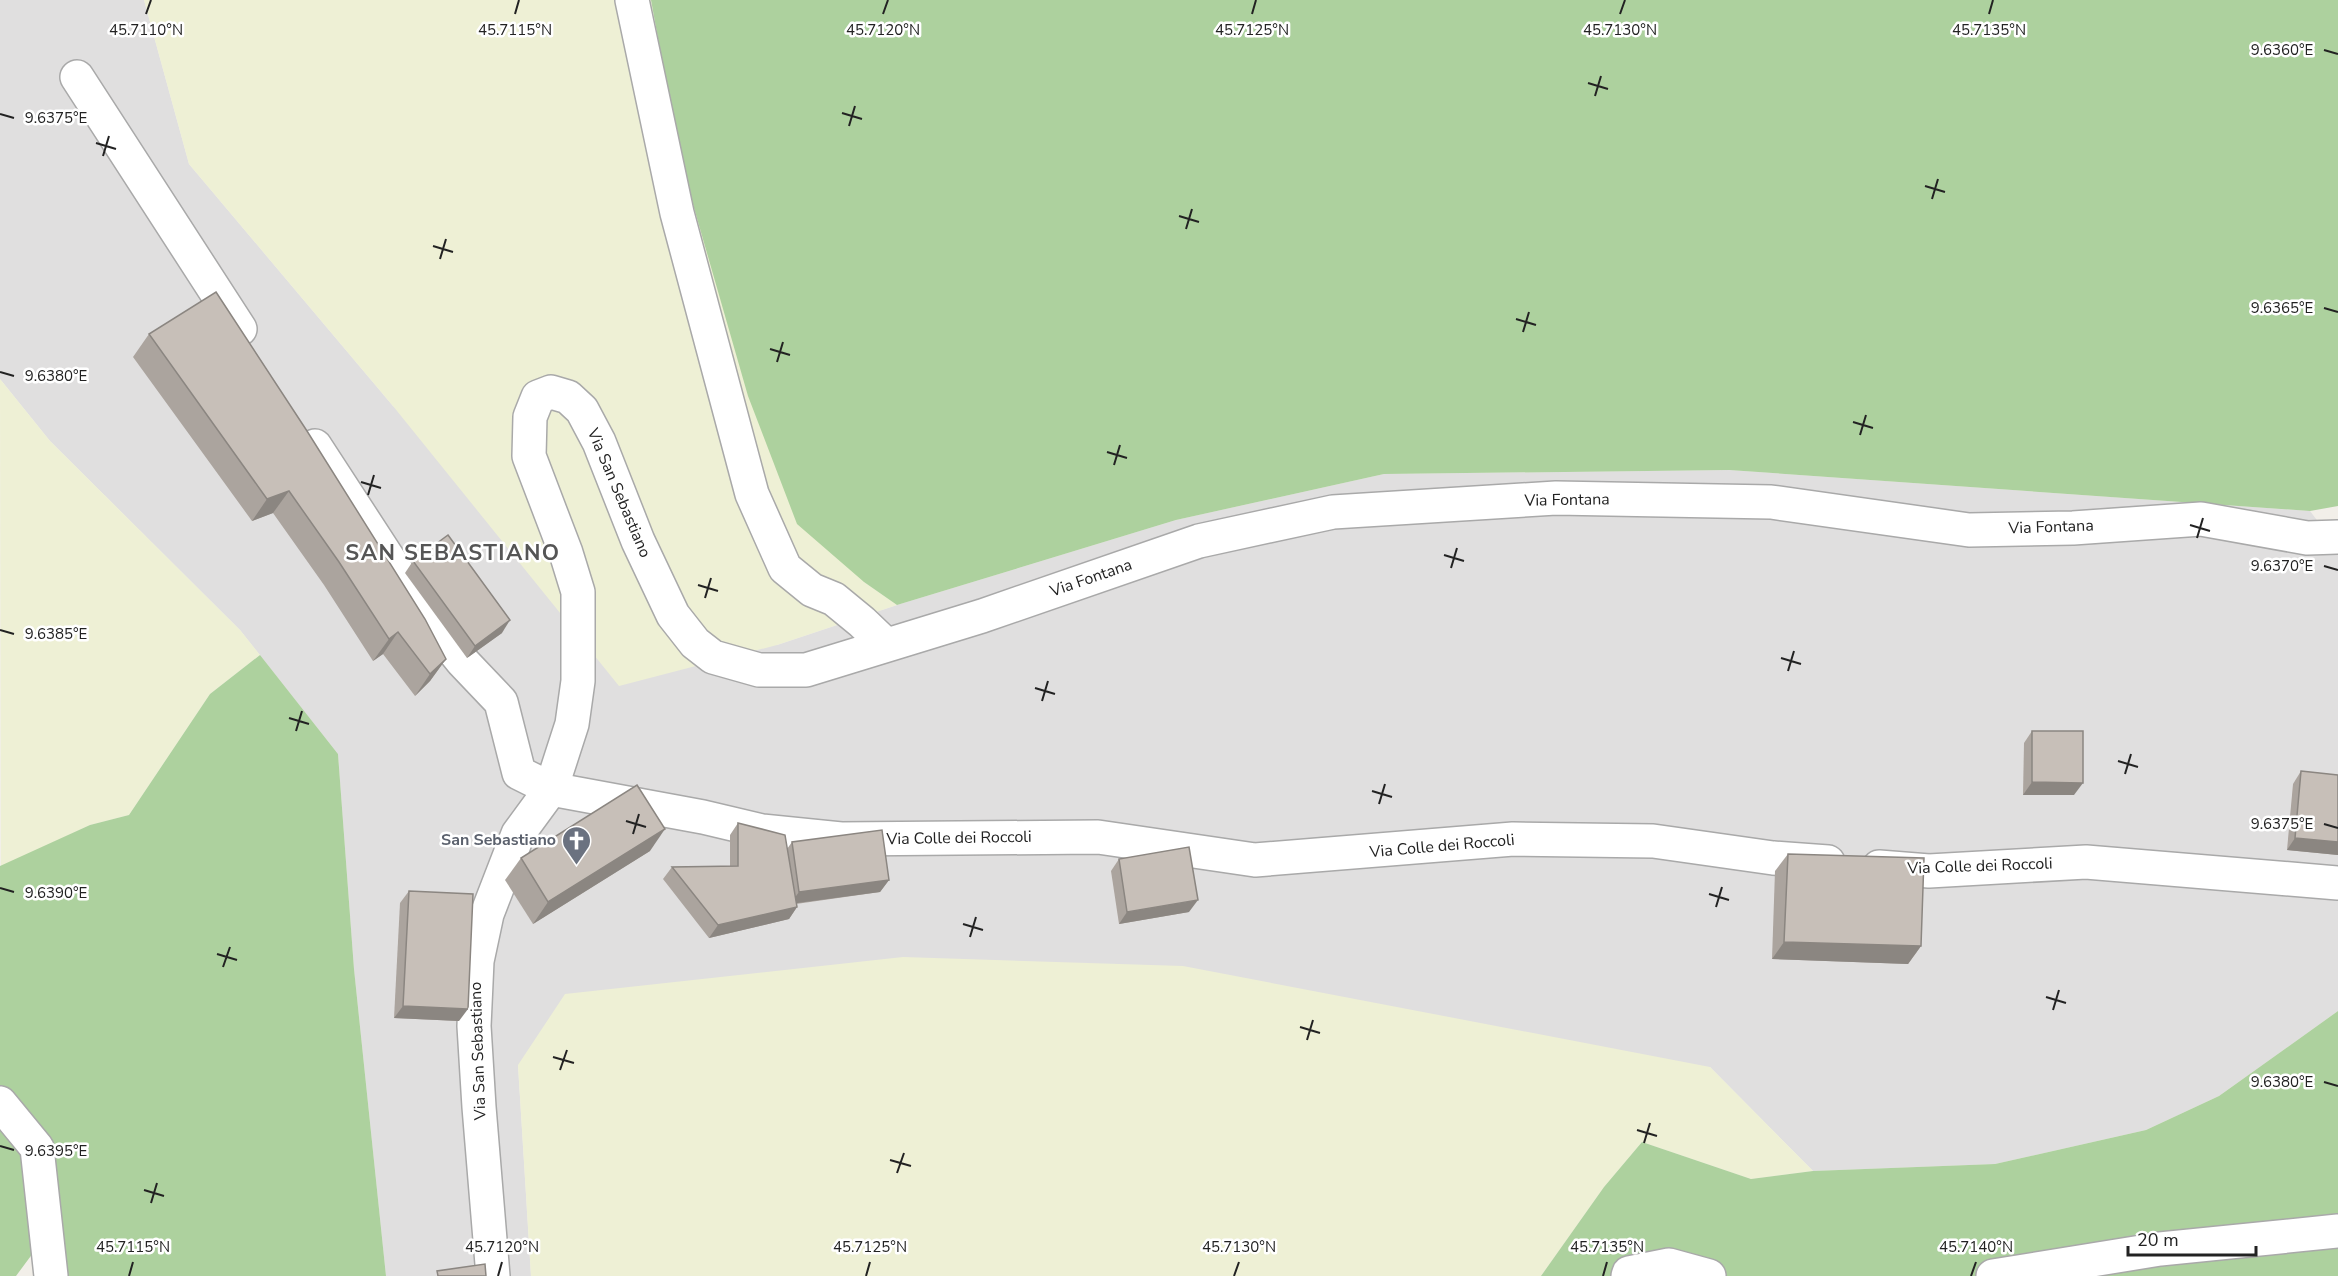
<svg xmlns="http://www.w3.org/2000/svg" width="2338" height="1276" font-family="'Nunito Sans',sans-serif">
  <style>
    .residential { fill: #e0dfdf }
    .farmland { fill: #eef0d5 }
    .forest { fill: #add19e }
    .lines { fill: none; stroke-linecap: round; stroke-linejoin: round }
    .minor-casing { stroke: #a9a9a9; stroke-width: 36 }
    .minor { stroke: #fff; stroke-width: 33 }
    .wall { fill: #aba49e }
    .shaded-wall { fill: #8b8681 }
    .building { fill: #c7bfb8; stroke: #8b8681; stroke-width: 1.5 }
    .ticks { fill: none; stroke: #222; stroke-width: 2 }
    .labels { text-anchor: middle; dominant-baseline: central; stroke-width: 5; stroke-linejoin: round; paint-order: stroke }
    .street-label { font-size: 16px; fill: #222; stroke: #fff }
    .worship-label { font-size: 16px; font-weight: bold; fill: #5b616d; stroke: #fff; text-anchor: end }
    .district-label { font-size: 22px; font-weight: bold; letter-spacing: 1.5px; fill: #555; stroke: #fff }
    .ticks-label { font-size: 15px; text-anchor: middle; fill: #222; stroke: #fff; stroke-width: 5; stroke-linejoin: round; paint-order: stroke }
  </style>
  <rect width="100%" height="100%" fill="#f2efe9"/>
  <path class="residential" d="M0,0H144L189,164L393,406L777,645L897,605L1176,520L1384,474L1729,470L2310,511L2338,548V1011L2219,1096L2146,1130L1995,1164L1813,1171L1710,1067L518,1065L531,1276H386L354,969L338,754L240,630L50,441L0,379Z"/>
  <g class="farmland">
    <path d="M144,0H651L680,159L864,582L897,605L777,645L619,686L393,406L189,164Z"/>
    <path d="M0,379L50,441L240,630L260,655L210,694L129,815L90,825L1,867Z"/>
    <path d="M903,957L1183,966L1710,1067L1813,1171L1751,1179L1642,1142L1604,1187L1541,1276H531L518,1065L565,994Z"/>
  </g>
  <g class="forest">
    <path d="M651,0H2338V506L2310,511L1729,470L1384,474L1176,520L897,605L864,582L797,524L748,396L680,159Z"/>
    <path d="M260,655L338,754L354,969L386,1276H39L36,1249L16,1276H0V866L90,825L129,815L210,694Z"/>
    <path d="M2338,1011V1276H1541L1604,1187L1642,1142L1751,1179L1813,1171L1995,1164L2146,1130L2219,1096Z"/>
  </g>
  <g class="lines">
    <defs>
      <g id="minor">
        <path d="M632,0L677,213L752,494L785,568L812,590L834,599L862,622L885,644"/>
        <path d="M77,77L240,329"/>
        <path d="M315,446L425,615L462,661L501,702L519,773L551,789L703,817L762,831L841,839L1098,837L1255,860L1513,839L1653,841L1773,858L1828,862"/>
        <path d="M1879,867L1929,871L2086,862L2338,883"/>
        <path d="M0,1103L37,1148L51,1276"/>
        <path d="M493,1276L479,1107L474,1026L477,961L487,914L518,834L551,789L572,724L578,681V592L566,553L529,456L530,417L538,397L551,392L568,397L582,410L599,442L638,541L673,615L695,643L713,657L759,670H806L982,616L1199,541L1333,512L1556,498L1771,502L1969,530L2073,528L2201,519L2307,538L2338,537"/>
        <path d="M1628,1276L1629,1273L1669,1265L1709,1276"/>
        <path d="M1993,1276L2160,1249L2338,1231"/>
      </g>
    </defs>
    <use href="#minor" class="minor-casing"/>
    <use href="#minor" class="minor"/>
  </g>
  <g class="wall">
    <path d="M149,334L446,659L430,681L415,696L383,654L373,661L324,585L273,513L252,521L133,357Z"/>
    <path d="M413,561L502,633L467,658L405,573Z"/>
    <path d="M2032,731L2074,795H2023L2024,743Z"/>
    <path d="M2301,771L2338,775V855L2287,850L2293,784Z"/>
    <path d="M738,823L787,849L792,842L889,880L880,892L796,904L797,907L789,919L709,938L663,879L672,867L730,866V835Z"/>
    <path d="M650,851L533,924L505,880L521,858Z"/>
    <path d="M1788,854L1921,946L1908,964L1772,959L1775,871Z"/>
    <path d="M1119,859L1189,912L1119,924L1111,871Z"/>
    <path d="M409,891L459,1021L394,1018L400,903Z"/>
  </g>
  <g class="shaded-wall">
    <path d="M289,491L273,513L252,521L267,499Z"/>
    <path d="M510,620L502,633L467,658L475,646Z"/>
    <path d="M398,632L383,654L373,661L389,639Z"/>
    <path d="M446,659L430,681L415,696L430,674Z"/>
    <path d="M2032,782L2083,783L2074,795H2023Z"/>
    <path d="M665,829L650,851L533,924L548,902Z"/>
    <path d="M2295,838L2338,842V855L2287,850Z"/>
    <path d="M889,880L880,892L790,904L799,892Z"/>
    <path d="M1198,900L1189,912L1119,924L1127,912Z"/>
    <path d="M797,907L789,919L709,938L718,925Z"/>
    <path d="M1784,942L1921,946L1908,964L1772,959Z"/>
    <path d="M403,1006L468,1009L459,1021L394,1018Z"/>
  </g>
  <g class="building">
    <path d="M216,292L307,431L425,619L446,659L430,674L398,632L389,639L339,562L289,491L267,499L149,334Z"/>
    <path d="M448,535L510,620L475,646L413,561Z"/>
    <path d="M2032,731H2083V783L2032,782Z"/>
    <path d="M2301,771L2338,775V842L2295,838Z"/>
    <path d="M637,785L665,829L548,902L521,858Z"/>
    <path d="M738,823L785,835L797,907L718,925L672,867L738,866Z"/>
    <path d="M882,830L889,880L799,892L792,842Z"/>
    <path d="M1189,847L1198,900L1127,912L1119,859Z"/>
    <path d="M1788,854L1924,858L1921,946L1784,942Z"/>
    <path d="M409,891L473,894L468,1009L403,1006Z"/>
    <path d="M485,1264L486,1276H438L437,1271Z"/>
  </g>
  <path class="ticks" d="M146,14L151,0M515,14L519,0M883,14L888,0M1252,14L1256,0M1620,14L1625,0M1989,14L1993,0M2324,50L2338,54M1588,83L1608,89M1595,96L1601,76M842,113L862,119M0,114L14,118M849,126L855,106M96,143L116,149M103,156L109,136M1925,186L1945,192M1932,199L1938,179M1179,216L1199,222M1186,229L1192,209M433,246L453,252M440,259L446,239M2324,308L2338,312M1516,319L1536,325M1523,332L1529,312M770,349L790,355M777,362L783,342M0,372L14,376M1853,422L1873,428M1860,435L1866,415M1107,452L1127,458M1114,465L1120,445M361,482L381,488M368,495L374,475M2190,525L2210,531M2197,538L2203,518M1444,555L1464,561M2324,566L2338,570M1451,568L1457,548M698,585L718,591M705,598L711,578M0,630L14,634M1781,658L1801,664M1788,671L1794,651M1035,688L1055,694M1042,701L1048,681M289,718L309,724M296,731L302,711M2118,761L2138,767M2125,774L2131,754M1372,791L1392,797M1379,804L1385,784M626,821L646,827M2324,824L2338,828M633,834L639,814M0,888L14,892M1709,894L1729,900M1716,907L1722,887M963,924L983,930M970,937L976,917M217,954L237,960M223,967L230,947M2046,997L2066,1003M2053,1010L2059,990M1300,1027L1320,1033M1307,1040L1313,1020M553,1057L574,1063M560,1070L567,1050M2324,1082L2338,1086M1637,1130L1657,1136M1644,1143L1650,1123M0,1146L14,1150M890,1160L911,1166M897,1173L904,1153M144,1190L164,1196M151,1203L157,1183M129,1276L133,1262M498,1276L502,1262M866,1276L870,1262M1234,1276L1239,1262M1603,1276L1607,1262M1971,1276L1976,1262"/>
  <defs>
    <symbol id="church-pin" viewBox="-11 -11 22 30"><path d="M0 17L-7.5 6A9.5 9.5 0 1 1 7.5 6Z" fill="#6b7280" stroke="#fff"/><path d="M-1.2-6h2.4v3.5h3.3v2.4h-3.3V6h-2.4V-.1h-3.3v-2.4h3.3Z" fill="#fff"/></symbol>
  </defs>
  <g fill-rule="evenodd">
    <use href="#church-pin" x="560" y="824" width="33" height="45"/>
  </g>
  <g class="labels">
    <g class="street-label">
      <text transform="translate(619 493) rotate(67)">Via San Sebastiano</text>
      <text transform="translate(1567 500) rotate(-1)">Via Fontana</text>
      <text transform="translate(2051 527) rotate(-2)">Via Fontana</text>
      <text transform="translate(1091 578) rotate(-19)">Via Fontana</text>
      <text transform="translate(959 838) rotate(-1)">Via Colle dei Roccoli</text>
      <text transform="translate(1442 846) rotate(-5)">Via Colle dei Roccoli</text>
      <text transform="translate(1980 866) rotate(-2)">Via Colle dei Roccoli</text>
      <text transform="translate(478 1051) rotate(-92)">Via San Sebastiano</text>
    </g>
    <g class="worship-label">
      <text x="556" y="840">San Sebastiano</text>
    </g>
    <g class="district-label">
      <text x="453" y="553">SAN SEBASTIANO</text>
    </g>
  </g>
  <g class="ticks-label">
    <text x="146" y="35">45.7110°N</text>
    <text x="515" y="35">45.7115°N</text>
    <text x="883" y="35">45.7120°N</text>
    <text x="1252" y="35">45.7125°N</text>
    <text x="1620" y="35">45.7130°N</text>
    <text x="1989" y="35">45.7135°N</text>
    <text x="2282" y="55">9.6360°E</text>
    <text x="56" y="123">9.6375°E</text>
    <text x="2282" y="313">9.6365°E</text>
    <text x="56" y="381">9.6380°E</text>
    <text x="2282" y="571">9.6370°E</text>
    <text x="56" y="639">9.6385°E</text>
    <text x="2282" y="829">9.6375°E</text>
    <text x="56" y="898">9.6390°E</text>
    <text x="2282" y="1087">9.6380°E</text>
    <text x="56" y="1156">9.6395°E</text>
    <text x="133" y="1252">45.7115°N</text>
    <text x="502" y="1252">45.7120°N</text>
    <text x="870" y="1252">45.7125°N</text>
    <text x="1239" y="1252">45.7130°N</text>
    <text x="1607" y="1252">45.7135°N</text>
    <text x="1976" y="1252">45.7140°N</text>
  </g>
  <path d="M2128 1246v9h128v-9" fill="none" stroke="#222222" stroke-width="3"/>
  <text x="2137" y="1246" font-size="18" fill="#222222" stroke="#ffffff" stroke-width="4.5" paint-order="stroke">20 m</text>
</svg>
